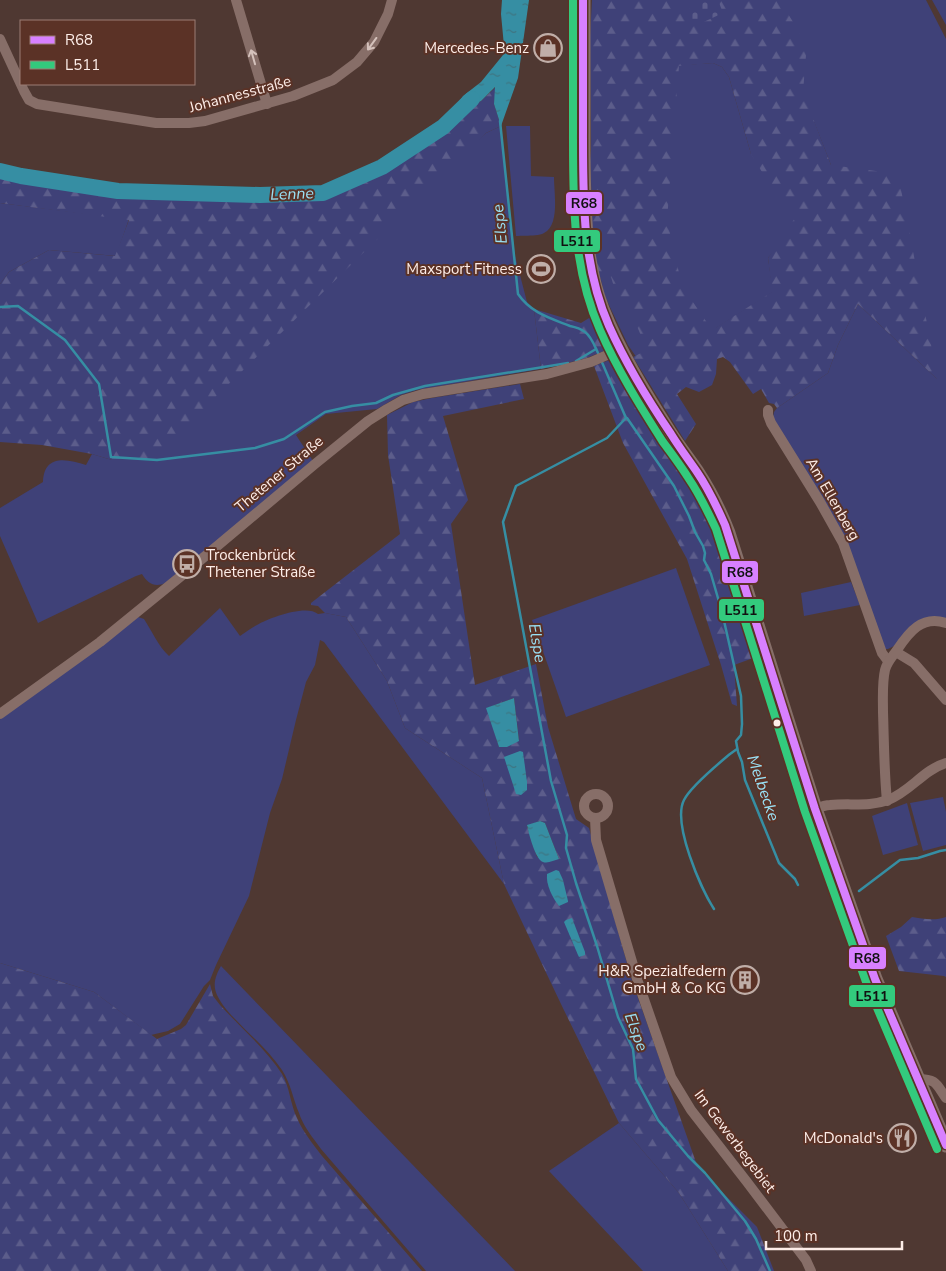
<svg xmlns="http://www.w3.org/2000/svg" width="946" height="1271" font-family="'Nunito Sans',sans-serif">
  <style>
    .green { fill: #3f4178; fill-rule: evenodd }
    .forest { fill: url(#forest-firs); fill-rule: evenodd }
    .cemetery { fill: url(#cemetery-stones) }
    .water { fill: url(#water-ripples) }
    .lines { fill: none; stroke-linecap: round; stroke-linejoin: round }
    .stream { stroke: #368ea3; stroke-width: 2.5 }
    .river { stroke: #368ea3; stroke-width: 16 }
    .street { stroke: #876e68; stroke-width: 10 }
    .primary { stroke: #866f69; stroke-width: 15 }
    .bus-1-casing { stroke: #5b3226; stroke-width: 11 }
    .bus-2-casing { stroke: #5b3226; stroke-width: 11 }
    .bus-1 { stroke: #d880ff; stroke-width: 8 }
    .bus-2 { stroke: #33ca7d; stroke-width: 8 }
    .oneway { stroke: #d4c1bb }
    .bus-dot { fill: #fdede8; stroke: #5b3226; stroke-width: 2 }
    .labels { text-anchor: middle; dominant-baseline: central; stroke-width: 4; stroke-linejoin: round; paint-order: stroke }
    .poi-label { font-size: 15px; fill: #fdede8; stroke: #5b3226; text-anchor: end }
    .street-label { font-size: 15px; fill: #fdede8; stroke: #5b3226 }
    .water-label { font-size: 16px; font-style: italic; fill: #99e0f4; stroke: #5b3226 }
    .line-badge { stroke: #5b3226; stroke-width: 2 }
    .pale-badge-label { font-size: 14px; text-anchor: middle; font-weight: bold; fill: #111 }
  </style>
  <defs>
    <pattern id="forest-firs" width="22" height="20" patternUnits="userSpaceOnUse" patternTransform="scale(1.25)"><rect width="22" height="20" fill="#3f4178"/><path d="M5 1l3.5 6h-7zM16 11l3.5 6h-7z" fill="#5c5d8b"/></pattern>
    <pattern id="cemetery-stones" width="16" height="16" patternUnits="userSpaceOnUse" patternTransform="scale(1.25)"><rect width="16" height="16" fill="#3f4178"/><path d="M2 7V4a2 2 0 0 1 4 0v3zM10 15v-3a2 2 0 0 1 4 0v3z" fill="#5c5d8b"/></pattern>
    <pattern id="water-ripples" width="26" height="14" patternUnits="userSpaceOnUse" patternTransform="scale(1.25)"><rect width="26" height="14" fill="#368ea3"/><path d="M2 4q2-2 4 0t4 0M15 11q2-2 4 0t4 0" fill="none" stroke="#3e7582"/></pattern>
  </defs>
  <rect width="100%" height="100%" fill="#4f3832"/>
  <g class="green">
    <path d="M592,0H926L946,39V620L929,618L894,646L888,649H885L865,594L773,417L774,412L777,408L828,373L838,345L858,304L937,379L831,165L813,119L832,181L768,258L773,292L716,328L718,331L641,364L628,345L608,303L604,293L596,259L592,199L590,161L598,72ZM738,59L751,154L729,77L722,67L713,63L683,65Z"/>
    <path d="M932,0H946V26V25Z"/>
    <path d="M501,126L507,194L515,256L527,302L534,309L541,369L417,390L401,395L377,409L326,414L296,435L313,461L198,557L165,583C155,588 147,583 142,574L136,576L38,623L0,536V508L43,482C44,454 67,459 86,465L92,454L112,460L486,133Z"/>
    <path d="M506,126H530L531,176L554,177C554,193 560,225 544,233C537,237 524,235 516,236Z"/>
    <path d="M0,203L129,219L116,256L49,250L9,272L0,284Z"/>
    <path d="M676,568L710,665L566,717L532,620Z"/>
    <path d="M851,582L860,605L804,616L801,593Z"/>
    <path d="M220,608L240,636C245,633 251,628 257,625C269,618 306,604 318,614L325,613L346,617L387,681L405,728L482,778L504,884L324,642L320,640L315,665L306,682L296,720L282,779L270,813L249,896L216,965L210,980L204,986L180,1024L168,1031L151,1035L94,992L0,963V719L48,684L138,617L144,619C152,631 158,646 169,656Z"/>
    <path d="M943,797L946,812V845L923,851L910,803Z"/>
    <path d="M907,803L918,845L883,855L872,816Z"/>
    <path d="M221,966L515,1271H426L321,1149C313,1138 303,1126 299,1113C293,1099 291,1084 282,1070C269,1051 251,1036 235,1019C228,1012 222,1005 217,995C212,984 216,975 221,966Z"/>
    <path d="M619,1123L679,1193L728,1271H643L549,1171Z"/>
  </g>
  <g class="forest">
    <path d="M592,0H780V1L798,30L806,55L803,92L831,165L898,174L938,380L858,304L838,345L828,373L777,408L774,404L769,403L761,389L753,394L730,362L723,357L717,359L716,374L712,385L699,392L686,387L677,394L696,424L685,441L633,357L647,350L626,300L619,303L611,277L601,280L595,259L592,226L590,37ZM713,63L722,67L729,77L751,154L773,190L783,192L787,205L795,218L768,258L772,292L712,330L682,286L667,220L679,66Z"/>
    <path d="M496,87L494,104L501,126L486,133L150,461L112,460L92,454L42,445L0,442V284L9,272L49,250L115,256L129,220L0,203V177L24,183L315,194L360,176L447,119L481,101Z"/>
    <path d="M534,309L581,323L594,315L607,343L604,351L584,359L541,369Z"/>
    <path d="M612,359L661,443L698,495L720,546L756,657L734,665L737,706L732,704L721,665L687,559L623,443L594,366Z"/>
    <path d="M520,384L524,399L443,416L468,500L451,524L475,685L536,664L548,727L576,819L589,828L632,981L698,1168L757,1227L774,1271H728L679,1193L619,1123L561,1004L504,884L482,778L405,728L387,681L346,617L325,613L318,606L311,605V603L400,534L388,455L387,415L413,402L432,398ZM514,698L519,740L499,747L487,708ZM540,821L545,823L559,859L537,857L527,826Z"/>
    <path d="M912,917C922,919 936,921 946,917V977L944,976L899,971L886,936L901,927Z"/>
    <path d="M0,963L94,992L157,1039L181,1029L186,1025L210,984L213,996L220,1005C240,1027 266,1049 282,1074C290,1088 290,1103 297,1118C303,1132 313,1144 322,1156L422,1271H0Z"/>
  </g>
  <path class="cemetery" d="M688,0H718L723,13L695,26L690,15Z"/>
  <g class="water">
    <path d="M502,0H529L518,78L501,126L494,104L495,87L481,101L447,119L463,96L481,82L503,55L504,46L501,14Z"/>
    <path d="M514,698L519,741L507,747H499L486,708Z"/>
    <path d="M520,751L523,752L527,782V790L521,795L516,794L504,757Z"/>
    <path d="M540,821L545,823L559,859C554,860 548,864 543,862C535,859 529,834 527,825Z"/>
    <path d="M556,870L559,871L563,880L568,901V902L559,906C552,897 546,885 547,874Z"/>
    <path d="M572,918L585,952V955L579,957L578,955L564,922L566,920Z"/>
  </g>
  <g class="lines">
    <g class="stream">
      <path d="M500,121L518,294C531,313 550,318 570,326C575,327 581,329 585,332C592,337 595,347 599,355"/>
      <path d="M0,307L18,306L65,340L99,384L111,457L157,460L255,448L284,439L325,412L352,406L376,403L393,395L425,386L568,363"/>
      <path d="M601,360L626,418L607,438L516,486L503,522L551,781L567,835L566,848L576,883L597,946L618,1017L633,1049L636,1079L658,1120L688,1156L705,1173L745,1221L756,1239L770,1271"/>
      <path d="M576,361L596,349"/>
      <path d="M627,418L674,486L689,516L695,532L703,546L705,553L704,560L711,574L722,612L741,696L742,724L741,735L736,741L738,752L742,762L745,780L779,863L795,879L798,885"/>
      <path d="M859,891L900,860L918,858L940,851L946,850"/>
      <path d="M714,909C701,889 672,823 684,800C691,786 717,765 730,754L737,749"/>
    </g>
    <path class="river" d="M0,171L21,176L118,191L260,195L323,193L382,167L443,127L472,99"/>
    <g class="street">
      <path d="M236,0L267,104"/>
      <path d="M0,39L24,91L29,100L37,104L156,123H189L205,121L293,96L333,80L357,62L374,42L388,14L392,0"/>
      <path d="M768,410V415L771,423L820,502L843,543L882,653L888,661"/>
      <path d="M896,652L914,663L946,700"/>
      <path d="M0,714L100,642L191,568L315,464L368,421L387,409L403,400L423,394L547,374L591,362L621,349"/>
      <circle cx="596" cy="806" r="12"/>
      <path d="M887,801C884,771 884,741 883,712C883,698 882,683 885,670C887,662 893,656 897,650C909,632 922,615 946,623"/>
      <path d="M815,809C820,807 825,805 830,805C850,803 869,807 888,800C910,792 923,770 946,763"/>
      <path d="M595,818L596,840L638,982L671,1077L691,1110L747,1182L806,1260L811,1271"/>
      <path d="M918,1079C937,1079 936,1084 946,1098"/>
    </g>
    <path class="primary" d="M583,0C583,52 583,104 583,156C584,207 583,260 602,309C619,352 644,393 669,432C678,446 688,459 697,472C710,492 720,512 728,533L815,809L875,979L946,1145"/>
    <defs>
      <path id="bus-1" d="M583,0C583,44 583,88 583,132C583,198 582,265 609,326C626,364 648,400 671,434C679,447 688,459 697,472C708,488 717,507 725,525L815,809L875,979L946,1145"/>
      <path id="bus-2" d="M573,0C573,44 573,88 573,133C573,199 572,267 600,330C617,369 640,406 663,442C672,454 681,466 689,479C700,495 708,512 716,529L805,812L866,982L937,1149"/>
    </defs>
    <use href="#bus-1" class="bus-1-casing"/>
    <use href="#bus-2" class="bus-2-casing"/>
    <use href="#bus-1" class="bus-1"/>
    <use href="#bus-2" class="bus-2"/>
  </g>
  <defs><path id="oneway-shaft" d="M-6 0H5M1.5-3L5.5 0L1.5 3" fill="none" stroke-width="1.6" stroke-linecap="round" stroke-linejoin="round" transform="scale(1.25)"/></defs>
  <g class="oneway">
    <use href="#oneway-shaft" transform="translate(372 44) rotate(126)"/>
    <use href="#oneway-shaft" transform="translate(253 57) rotate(-106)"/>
  </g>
  <defs>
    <symbol id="shop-ring" viewBox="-11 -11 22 22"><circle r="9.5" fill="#5b3226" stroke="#c0aea8" stroke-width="1.5"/><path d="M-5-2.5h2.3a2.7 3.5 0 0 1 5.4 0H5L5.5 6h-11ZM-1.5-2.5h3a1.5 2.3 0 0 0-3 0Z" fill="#c0aea8"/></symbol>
    <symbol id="stadium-ring" viewBox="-11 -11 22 22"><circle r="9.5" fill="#5b3226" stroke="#c0aea8" stroke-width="1.5"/><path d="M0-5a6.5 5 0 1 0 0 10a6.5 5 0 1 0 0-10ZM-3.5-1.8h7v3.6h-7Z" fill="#c0aea8"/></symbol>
    <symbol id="bus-ring" viewBox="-11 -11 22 22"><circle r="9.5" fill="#5b3226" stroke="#c0aea8" stroke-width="1.5"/><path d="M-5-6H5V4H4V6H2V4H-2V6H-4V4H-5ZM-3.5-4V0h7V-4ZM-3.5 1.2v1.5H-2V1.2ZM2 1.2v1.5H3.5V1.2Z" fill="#c0aea8"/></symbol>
    <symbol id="building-ring" viewBox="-11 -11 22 22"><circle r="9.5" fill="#5b3226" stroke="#c0aea8" stroke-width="1.5"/><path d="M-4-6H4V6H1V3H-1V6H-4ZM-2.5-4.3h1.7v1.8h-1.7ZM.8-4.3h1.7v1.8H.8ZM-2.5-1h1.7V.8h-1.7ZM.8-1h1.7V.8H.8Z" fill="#c0aea8"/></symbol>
    <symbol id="restaurant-ring" viewBox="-11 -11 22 22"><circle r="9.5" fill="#5b3226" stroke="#c0aea8" stroke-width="1.5"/><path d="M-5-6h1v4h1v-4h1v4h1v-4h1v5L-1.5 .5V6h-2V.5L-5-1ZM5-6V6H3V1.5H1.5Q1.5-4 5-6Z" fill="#c0aea8"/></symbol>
  </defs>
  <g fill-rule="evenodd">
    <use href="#shop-ring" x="532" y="32" width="32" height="32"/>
    <use href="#stadium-ring" x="525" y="253" width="32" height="32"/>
    <use href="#bus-ring" x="171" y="548" width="32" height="32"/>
    <use href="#building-ring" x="729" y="964" width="32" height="32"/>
    <use href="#restaurant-ring" x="886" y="1122" width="32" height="32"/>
  </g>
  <circle class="bus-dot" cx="777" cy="723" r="4.5"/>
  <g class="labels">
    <g class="poi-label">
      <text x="529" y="48">Mercedes-Benz</text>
      <text x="522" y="269">Maxsport Fitness</text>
      <text x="206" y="555" text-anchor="start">Trockenbrück<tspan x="206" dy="17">Thetener Straße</tspan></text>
      <text x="726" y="971">H&amp;R Spezialfedern<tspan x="726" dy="17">GmbH &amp; Co KG</tspan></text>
      <text x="883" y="1138">McDonald's</text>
    </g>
    <g class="street-label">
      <text transform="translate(240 94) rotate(-15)">Johannesstraße</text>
      <text transform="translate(279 474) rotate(-40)">Thetener Straße</text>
      <text transform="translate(833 499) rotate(60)">Am Ellenberg</text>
      <text transform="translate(735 1141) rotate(53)">Im Gewerbegebiet</text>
    </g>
    <g class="water-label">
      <text transform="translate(292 194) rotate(-2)">Lenne</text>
      <text transform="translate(500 224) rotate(-96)">Elspe</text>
      <text transform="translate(537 643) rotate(80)">Elspe</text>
      <text transform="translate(763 788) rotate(71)">Melbecke</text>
      <text transform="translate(636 1032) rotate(70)">Elspe</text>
    </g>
  </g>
  <g class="line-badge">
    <rect x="565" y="191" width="38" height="24" rx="5" fill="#d880ff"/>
    <rect x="553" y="229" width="48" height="24" rx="5" fill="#33ca7d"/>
    <rect x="721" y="560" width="38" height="24" rx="5" fill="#d880ff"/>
    <rect x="718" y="598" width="47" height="24" rx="5" fill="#33ca7d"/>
    <rect x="848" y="946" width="39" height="24" rx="5" fill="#d880ff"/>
    <rect x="848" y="984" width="48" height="24" rx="5" fill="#33ca7d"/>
  </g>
  <g class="pale-badge-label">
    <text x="584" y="208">R68</text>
    <text x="577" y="246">L511</text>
    <text x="740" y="577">R68</text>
    <text x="741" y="615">L511</text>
    <text x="867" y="963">R68</text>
    <text x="872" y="1001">L511</text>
  </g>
  <rect x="20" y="20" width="175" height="65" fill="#5b3226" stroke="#9c7d74"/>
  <rect x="30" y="36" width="25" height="8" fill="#d880ff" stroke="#9c7d74"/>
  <text x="65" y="45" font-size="15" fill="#fdede8">R68</text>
  <rect x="30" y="61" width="25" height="8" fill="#33ca7d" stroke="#9c7d74"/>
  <text x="65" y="70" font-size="15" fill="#fdede8">L511</text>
  <path d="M766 1241v8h136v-8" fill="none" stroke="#fdede8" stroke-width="2.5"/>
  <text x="774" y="1241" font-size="15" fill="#fdede8" stroke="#5b3226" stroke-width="4" paint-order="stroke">100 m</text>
</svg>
